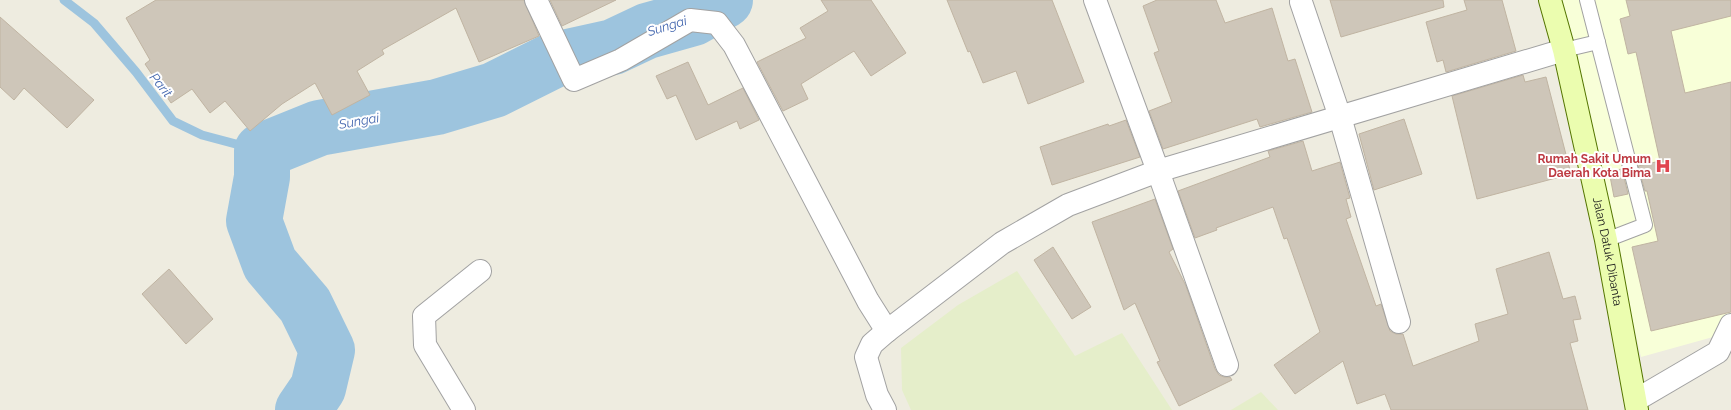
<svg xmlns="http://www.w3.org/2000/svg" width="1731" height="410" font-family="Raleway,sans-serif">
  <style>
    .education { fill: #f8ffd8 }
    .farmland { fill: #e5eeca }
    .lines { fill: none; stroke-linecap: round; stroke-linejoin: round }
    .stream { stroke: #9dc4de; stroke-width: 9 }
    .river { stroke: #9dc4de; stroke-width: 56 }
    .building { fill: #cec6b9; stroke: #c0b4a2 }
    .lane-casing { stroke: #a2a2a2; stroke-width: 16 }
    .street-casing { stroke: #a2a2a2; stroke-width: 24 }
    .secondary-casing { stroke: #547500; stroke-width: 24 }
    .lane { stroke: #fff; stroke-width: 14 }
    .street { stroke: #fff; stroke-width: 22 }
    .secondary { stroke: #ebfdaf; stroke-width: 22 }
    .labels { text-anchor: middle; dominant-baseline: central; stroke-width: 4; stroke-linejoin: round; paint-order: stroke }
    .health-label { font-size: 12px; font-weight: bold; fill: #be3a42; stroke: #fff; text-anchor: end }
    .street-label { font-size: 12px; fill: #1b1b1b; stroke: #fff }
    .water-label { font-size: 13px; font-style: italic; fill: #4467af; stroke: #fff }
  </style>
  <rect width="100%" height="100%" fill="#eeece0"/>
  <path class="education" d="M1557,0H1731V332L1641,357Z"/>
  <g class="farmland">
    <path d="M1017,271L1075,356L1122,333L1172,410H911L902,390L901,348L958,305Z"/>
    <path d="M1261,392L1278,410H1231Z"/>
  </g>
  <g class="lines">
    <path class="stream" d="M64,0L94,23L136,72L173,121L202,135L262,151"/>
    <path class="river" d="M303,410L318,388L327,350L305,305L270,264L254,221L262,177V151L319,128L437,107L494,90L554,60L613,47L647,31L693,18L725,0"/>
  </g>
  <g class="building">
    <path d="M156,0H524L539,36L479,62L456,8L382,50L384,54L357,71L370,95L332,115L315,83L282,104L250,131L225,101L210,113L192,89L171,103L145,64L150,60L126,18Z"/>
    <path d="M550,0H616L562,26Z"/>
    <path d="M821,0H871L906,53L871,76L854,51L801,84L808,99L783,111L757,62L806,38L800,28L828,11Z"/>
    <path d="M947,0H1052L1084,82L1028,104L1016,71L983,83L970,51L968,52Z"/>
    <path d="M1157,0H1216L1225,23L1272,8L1288,61L1295,59L1312,112L1260,127L1257,119L1163,149L1149,111L1172,102L1154,53L1159,51L1143,6Z"/>
    <path d="M1330,0H1443L1444,7L1341,37Z"/>
    <path d="M1464,0H1502L1516,51L1446,72L1443,60L1437,62L1426,22L1467,10Z"/>
    <path d="M1626,0H1731V16L1671,31L1685,93L1731,82V312L1651,331L1632,247L1658,241L1647,191H1645L1638,166L1660,161L1636,52L1628,54L1620,19L1630,16Z"/>
    <path d="M0,17L94,100L67,128L24,88L14,100L0,87Z"/>
    <path d="M688,62L708,105L743,88L759,120L740,129L737,121L696,140L676,95L667,99L656,76Z"/>
    <path d="M1523,75L1525,82L1546,77L1571,174L1477,199L1452,96Z"/>
    <path d="M1404,119L1422,174L1374,190L1359,134Z"/>
    <path d="M1126,120L1140,157L1052,185L1040,147L1108,124L1109,126Z"/>
    <path d="M1303,141L1312,171L1340,162L1350,198L1346,199L1351,217L1346,219L1376,306L1381,304L1390,331L1396,334H1403L1413,366L1479,341L1475,324L1508,314L1496,269L1549,252L1563,299L1575,296L1581,319L1573,320L1578,341L1570,343L1588,410H1391L1385,394L1357,404L1343,361L1295,394L1274,365L1320,332L1287,238L1284,239L1273,207L1216,228L1217,230L1195,238L1178,191L1270,157L1268,151Z"/>
    <path d="M1622,169L1628,194L1614,197L1609,171Z"/>
    <path d="M1155,199L1173,249L1169,252L1186,286L1215,369L1219,375L1224,377H1230L1232,380L1179,406L1157,362L1160,361L1135,303L1124,310L1092,222Z"/>
    <path d="M1053,247L1091,307L1072,319L1034,260Z"/>
    <path d="M169,269L213,319L186,344L142,294Z"/>
  </g>
  <g class="lines">
    <defs>
      <g id="lane">
        <path d="M1587,0L1645,225L1606,240"/>
        <path d="M1564,50L1598,42"/>
      </g>
      <g id="street">
        <path d="M536,0L574,80L621,60L690,20L717,23L734,45L868,301L887,331"/>
        <path d="M1095,0L1158,171L1564,50"/>
        <path d="M1301,2L1340,117L1399,322"/>
        <path d="M1636,400L1718,352L1731,325"/>
        <path d="M464,410L425,345L424,316L480,271"/>
        <path d="M885,410L877,395L866,357L872,344L887,331L1002,243L1068,205L1158,171L1227,365"/>
      </g>
      <g id="secondary">
        <path id="s1" d="M1550,0L1564,50L1606,240L1637,410"/>
      </g>
    </defs>
    <use href="#lane" class="lane-casing"/>
    <use href="#street" class="street-casing"/>
    <use href="#secondary" class="secondary-casing"/>
    <use href="#lane" class="lane"/>
    <use href="#street" class="street"/>
    <use href="#secondary" class="secondary"/>
  </g>
  <defs>
    <symbol id="hospital-bare" viewBox="-9 -9 18 18"><path d="M-5-5h3v3.5h4V-5h3V5h-3V1.5h-4V5h-3Z" fill="#e0444e" stroke="#fff" stroke-width="2.5" paint-order="stroke"/></symbol>
  </defs>
  <g fill-rule="evenodd">
    <use href="#hospital-bare" x="1652" y="155" width="22" height="22"/>
  </g>
  <g class="labels">
    <g class="health-label">
      <text x="1651" y="159">Rumah Sakit Umum<tspan x="1651" dy="14">Daerah Kota Bima</tspan></text>
    </g>
    <g class="street-label">
      <text stroke="none"><textPath href="#s1" startOffset="258">Jalan Datuk Dibanta</textPath></text>
    </g>
    <g class="water-label">
      <text transform="translate(667 26) rotate(-17)">Sungai</text>
      <text transform="translate(161 85) rotate(51)">Parit</text>
      <text transform="translate(359 121) rotate(-10)">Sungai</text>
    </g>
  </g>
</svg>
